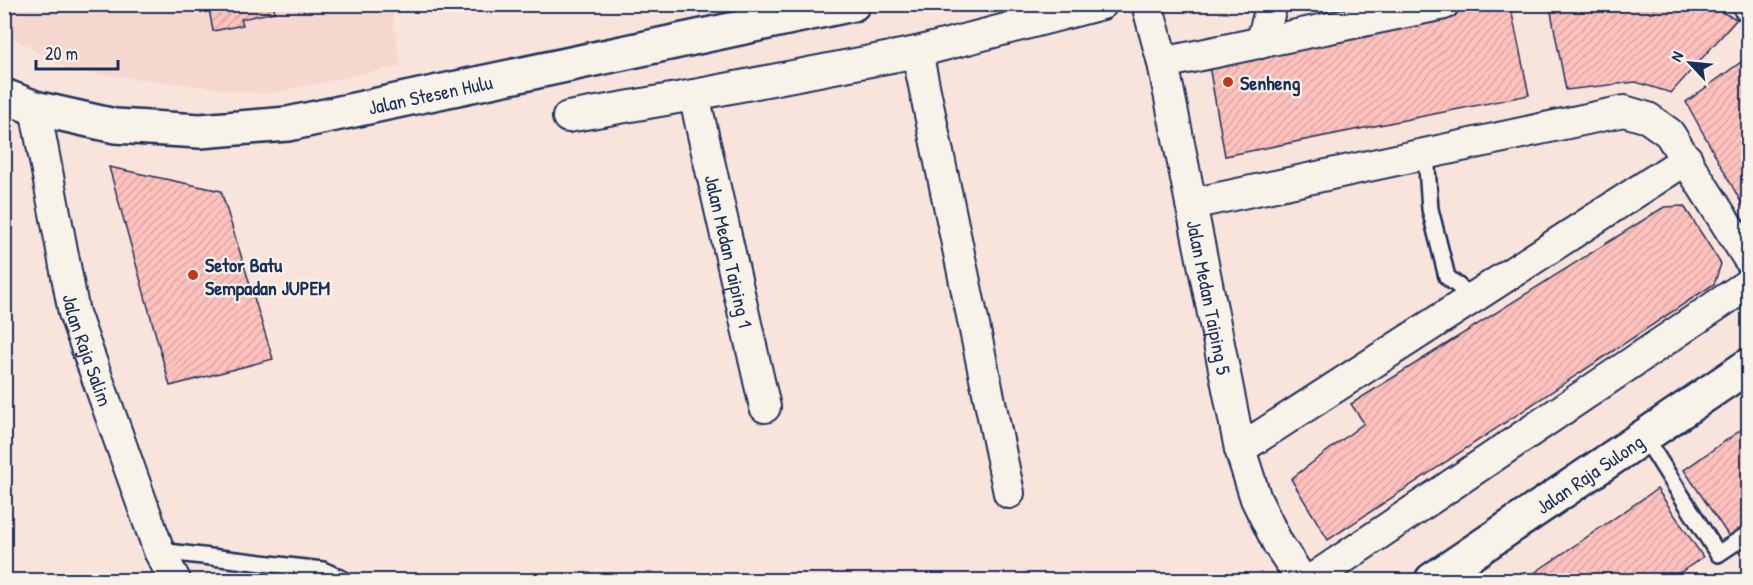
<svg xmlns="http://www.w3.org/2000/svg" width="1753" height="585" font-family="'Patrick Hand',sans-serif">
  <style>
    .built { fill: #f6d7d0 }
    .building { fill: url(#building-hatch); stroke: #1b2f5e; stroke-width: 1.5 }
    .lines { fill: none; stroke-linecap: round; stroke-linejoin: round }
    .lane-casing { stroke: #1b2f5e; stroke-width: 20 }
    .street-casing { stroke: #1b2f5e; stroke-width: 34 }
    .secondary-casing { stroke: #1b2f5e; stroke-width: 38 }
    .lane { stroke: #f7f3e8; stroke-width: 15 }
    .street { stroke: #f7f3e8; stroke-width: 30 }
    .secondary { stroke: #f7f3e8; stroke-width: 33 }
    .poi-dot { fill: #c8321e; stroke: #f7f3e8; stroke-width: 2 }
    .labels { text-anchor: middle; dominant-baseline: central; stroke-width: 4.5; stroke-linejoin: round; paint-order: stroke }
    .poi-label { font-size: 20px; font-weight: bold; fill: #1b2f5e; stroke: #f7f3e8; text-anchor: start }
    .street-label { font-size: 20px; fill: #1b2f5e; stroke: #f7f3e8 }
  </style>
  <defs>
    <pattern id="building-hatch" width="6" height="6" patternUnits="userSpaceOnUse" patternTransform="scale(1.5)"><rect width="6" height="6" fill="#fec1bc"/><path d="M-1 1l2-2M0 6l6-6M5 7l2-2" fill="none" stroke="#d9a6a4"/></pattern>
  </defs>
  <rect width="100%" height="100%" fill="#f9e4db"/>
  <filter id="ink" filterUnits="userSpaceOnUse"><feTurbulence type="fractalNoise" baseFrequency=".0167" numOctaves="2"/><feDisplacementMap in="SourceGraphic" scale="12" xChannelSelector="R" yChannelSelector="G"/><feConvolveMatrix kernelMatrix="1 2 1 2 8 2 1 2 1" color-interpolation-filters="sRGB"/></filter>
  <g filter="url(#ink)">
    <path class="built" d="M5,5H391L401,66L266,94L71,71L5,33Z"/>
    <g class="building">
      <path d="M208,4H273L275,12L241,19L243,25L213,31Z"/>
      <path d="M1493,4H1510L1529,95L1225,156L1209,66Z"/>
      <path d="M1559,4H1703L1737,19L1671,93L1636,82L1566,90L1550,7Z"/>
      <path d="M1748,57V215L1686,102Z"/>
      <path d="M109,167L221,191L273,359L170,386Z"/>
      <path d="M1684,206L1721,264L1714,284L1328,540L1291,479L1364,423L1351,404L1664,207Z"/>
      <path d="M1748,425V526L1730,538L1684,470Z"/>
      <path d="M1657,489L1703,557L1669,580H1524Z"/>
    </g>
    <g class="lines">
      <defs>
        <g id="lane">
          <path d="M1426,154L1430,209L1447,277L1472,297"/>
          <path d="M1644,436L1718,554L1748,534"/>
          <path d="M159,551L323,570L345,580"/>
        </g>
        <g id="street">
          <path id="s1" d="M1147,4L1163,63L1240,449L1256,499L1278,544L1302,580"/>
          <path d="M1748,4V6"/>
          <path d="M1261,43L1272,4"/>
          <path d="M917,52L1009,493"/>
          <path d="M1163,63L1444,4"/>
          <path id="s2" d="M694,95L765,407"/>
          <path id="s3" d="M35,108L74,313L159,551L175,580"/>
          <path d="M568,117L694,95L917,52L1102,4"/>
          <path d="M1191,204L1624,111L1648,118L1669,133L1748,258"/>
          <path d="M1240,449L1687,159"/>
          <path d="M1311,580L1748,284"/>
        </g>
        <g id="secondary">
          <path id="s4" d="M4,96L35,108L115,126L200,131L288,124L853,4"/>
          <path id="s5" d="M1432,580L1748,366"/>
        </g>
      </defs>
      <use href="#lane" class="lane-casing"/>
      <use href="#street" class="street-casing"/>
      <use href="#secondary" class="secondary-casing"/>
      <use href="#lane" class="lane"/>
      <use href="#street" class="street"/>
      <use href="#secondary" class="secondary"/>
    </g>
  </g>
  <g class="poi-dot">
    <circle cx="1228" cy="82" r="6"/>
    <circle cx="193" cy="275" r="6"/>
  </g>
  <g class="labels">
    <g class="poi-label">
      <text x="1240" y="82">Senheng</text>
      <text x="205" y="264">Setor Batu<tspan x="205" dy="23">Sempadan JUPEM</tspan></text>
    </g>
    <g class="street-label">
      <text stroke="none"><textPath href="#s4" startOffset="434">Jalan Stesen Hulu</textPath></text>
      <text stroke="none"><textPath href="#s2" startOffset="160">Jalan Medan Taiping 1</textPath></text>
      <text stroke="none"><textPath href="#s1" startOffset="300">Jalan Medan Taiping 5</textPath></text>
      <text stroke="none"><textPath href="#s3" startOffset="248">Jalan Raja Salim</textPath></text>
      <text stroke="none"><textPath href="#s5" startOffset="190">Jalan Raja Sulong</textPath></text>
    </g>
  </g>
  <rect width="1753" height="585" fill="none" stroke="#f7f3e8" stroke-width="24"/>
  <rect x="12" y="12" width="1729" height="561" fill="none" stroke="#1b2f5e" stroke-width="2" filter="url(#ink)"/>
  <g transform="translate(1690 63) rotate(296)" stroke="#f7f3e8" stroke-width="4.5" paint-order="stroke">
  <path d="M0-4.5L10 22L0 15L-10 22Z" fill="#1b2f5e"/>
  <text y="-9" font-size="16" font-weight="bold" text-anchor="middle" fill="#1b2f5e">N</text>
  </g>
  <path d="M36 60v9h82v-9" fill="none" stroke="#1b2f5e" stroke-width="3"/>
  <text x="45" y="60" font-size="18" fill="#1b2f5e" stroke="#f7f3e8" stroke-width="4.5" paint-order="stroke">20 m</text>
</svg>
